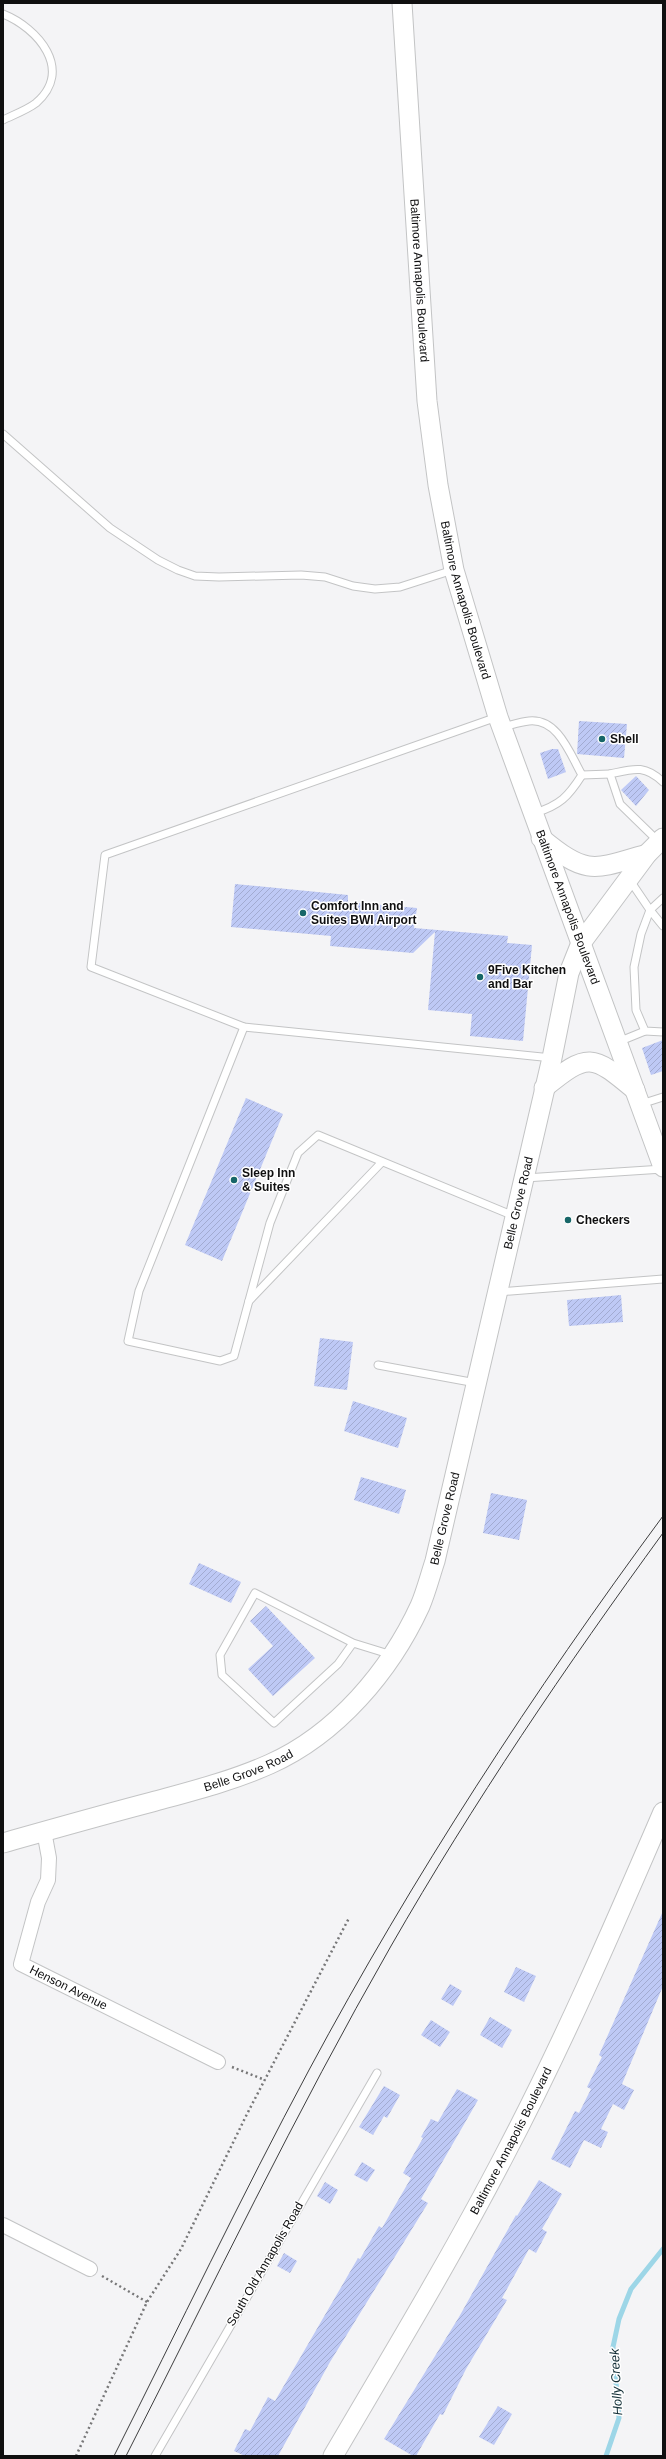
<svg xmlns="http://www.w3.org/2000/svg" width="666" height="2459" font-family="Arial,sans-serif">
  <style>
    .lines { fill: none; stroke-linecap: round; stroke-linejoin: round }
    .stream { stroke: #9dd6e7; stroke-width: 5 }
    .building { fill: url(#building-hatch) }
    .service-casing { stroke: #c3c4c5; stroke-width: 9 }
    .minor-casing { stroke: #c3c4c5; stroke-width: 16 }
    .secondary-casing { stroke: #c3c4c5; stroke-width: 21 }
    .path { stroke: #777778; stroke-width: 2.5; stroke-dasharray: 2 3; stroke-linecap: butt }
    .service { stroke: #fff; stroke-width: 7 }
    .minor { stroke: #fff; stroke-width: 14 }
    .secondary { stroke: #fff; stroke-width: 19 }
    .tram { stroke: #3e3e3f; stroke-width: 1 }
    .poi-dot { fill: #176668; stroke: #fff; stroke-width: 1.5 }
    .labels { text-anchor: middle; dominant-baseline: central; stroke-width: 3; stroke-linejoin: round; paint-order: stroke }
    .street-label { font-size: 12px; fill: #0f0f10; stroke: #fff }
    .poi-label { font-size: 12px; font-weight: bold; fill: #0f0f10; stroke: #fff; text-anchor: start }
    .water-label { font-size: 13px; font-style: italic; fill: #132f37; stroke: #fff }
  </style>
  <defs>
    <pattern id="building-hatch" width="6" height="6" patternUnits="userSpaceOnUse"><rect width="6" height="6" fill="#bec9f5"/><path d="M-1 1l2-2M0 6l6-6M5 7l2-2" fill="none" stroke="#a2abd1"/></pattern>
  </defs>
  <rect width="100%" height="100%" fill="#f4f4f6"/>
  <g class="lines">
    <path class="stream" d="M606,2456L619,2418L613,2347L619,2319L631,2289L663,2249"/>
  </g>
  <g class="building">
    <path d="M579,721L627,724L624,758L577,754Z"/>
    <path d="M552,749H558L566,772L548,779L540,753Z"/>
    <path d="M636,776L649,790L636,806L621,790Z"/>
    <path d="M235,884L348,895V902L417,908L414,928L508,936L507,943L532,945L523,1041L470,1036L472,1014L428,1010L435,932L413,953L330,946L331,936L231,927Z"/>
    <path d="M663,1040V1071L651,1075L642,1048Z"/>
    <path d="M246,1098L283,1114L222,1261L185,1245Z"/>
    <path d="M621,1295L623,1322L569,1326L567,1300Z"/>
    <path d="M320,1338L353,1342L347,1390L314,1386Z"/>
    <path d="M353,1401L407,1418L398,1448L344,1431Z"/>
    <path d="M361,1477L406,1490L399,1514L354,1500Z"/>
    <path d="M491,1493L527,1500L519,1540L483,1533Z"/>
    <path d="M199,1563L241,1582L231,1603L189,1584Z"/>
    <path d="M266,1606L315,1658L273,1696L248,1669L273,1646L250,1621Z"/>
    <path d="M663,1911V1986L622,2084L634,2090L624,2110L613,2104L601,2129L608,2132L601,2148L584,2140L570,2168L551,2159L575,2111L579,2113L591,2089L587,2087L602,2057L599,2055Z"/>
    <path d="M516,1967L536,1976L524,2002L504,1992Z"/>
    <path d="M450,1984L462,1991L453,2006L441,1999Z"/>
    <path d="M490,2017L512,2030L502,2048L480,2035Z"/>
    <path d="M431,2020L450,2032L440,2047L421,2035Z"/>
    <path d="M384,2086L400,2095L387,2118L384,2116L373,2135L359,2127Z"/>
    <path d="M457,2089L478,2100L421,2199L428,2203L330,2362L278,2456H245L234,2451L245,2429L250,2431L268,2397L275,2401L358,2258L360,2259L379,2226L382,2228L411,2178L403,2173L423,2138L421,2137L431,2119L438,2122Z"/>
    <path d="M362,2162L375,2170L367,2182L354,2175Z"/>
    <path d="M539,2180L562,2194L542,2229L547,2232L536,2253L529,2249L502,2298L507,2300L466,2369L443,2415L440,2414L416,2456H413L384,2439L459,2317L516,2215L517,2216Z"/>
    <path d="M325,2182L338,2190L330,2204L317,2196Z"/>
    <path d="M284,2253L297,2261L290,2273L277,2266Z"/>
    <path d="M498,2406L512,2414L494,2445L479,2437Z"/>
  </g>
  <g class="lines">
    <defs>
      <g id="service">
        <path d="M3,14C38,28 74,70 36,103C27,110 13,115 3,120"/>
        <path d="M3,434L110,528L158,560L178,570L195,576L219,577L301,575L325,577L353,586L375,589L400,587L453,570"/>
        <path d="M497,717L105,855L91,967L244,1027L552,1058"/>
        <path d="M502,727C511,725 520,722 529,721C558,718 570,754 582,775C568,797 560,805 535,813"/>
        <path d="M582,775L610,774"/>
        <path d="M659,842L620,804L610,774C633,769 644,764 663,782"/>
        <path d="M629,879L650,910L663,926"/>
        <path d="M663,898L650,910L641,934L634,967L636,1010L645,1031L663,1032"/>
        <path d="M244,1027L139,1291L128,1341L220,1361L234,1356L270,1223L298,1153L318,1135L514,1216"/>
        <path d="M618,1042L645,1031"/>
        <path d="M641,1104L663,1097"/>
        <path d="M525,1178L663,1169"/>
        <path d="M498,1292L663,1279"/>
        <path d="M249,1301L382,1162"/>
        <path d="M378,1365L476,1383"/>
        <path d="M353,1643L338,1664L274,1723L222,1675L220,1655L255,1593L353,1643L392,1655"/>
        <path d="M155,2456L377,2073"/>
      </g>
      <g id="minor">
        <path id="s1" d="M44,1831L49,1858L48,1880L38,1902L21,1964L218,2062"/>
        <path d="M3,2225L90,2269"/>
      </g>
      <g id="secondary">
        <path id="s2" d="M402,3L427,401L438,485L454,570L498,717L663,1167"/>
        <path d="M541,838C587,876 593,870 647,854"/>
        <path d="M544,1088C588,1052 592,1054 635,1090"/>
        <path id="s3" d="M3,1843C53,1829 102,1815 152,1802C192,1791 232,1781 270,1764C337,1734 390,1671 420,1606C426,1592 430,1576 435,1561L552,1058L569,973L581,943L647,854L663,838"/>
        <path id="s4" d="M333,2456C391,2357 451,2258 504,2156C563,2044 613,1928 663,1812"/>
      </g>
    </defs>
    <use href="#service" class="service-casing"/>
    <use href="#minor" class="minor-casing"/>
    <use href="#secondary" class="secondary-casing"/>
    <g class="path">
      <path d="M232,2067L265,2080"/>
      <path d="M102,2276L147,2302"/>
      <path d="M76,2456L147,2302L181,2249L247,2114L349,1918"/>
    </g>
    <use href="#service" class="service"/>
    <use href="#minor" class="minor"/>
    <use href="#secondary" class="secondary"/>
    <g class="tram">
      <path d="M114,2456C179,2327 241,2197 309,2070C413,1876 533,1692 663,1516"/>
      <path d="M126,2456C213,2285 296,2112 391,1946C473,1803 566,1666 663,1533"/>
    </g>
  </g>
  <g class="poi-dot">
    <circle cx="602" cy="739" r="4"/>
    <circle cx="303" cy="913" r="4"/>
    <circle cx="480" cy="977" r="4"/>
    <circle cx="234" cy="1180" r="4"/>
    <circle cx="568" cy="1220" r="4"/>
  </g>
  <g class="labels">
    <g class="street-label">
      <text stroke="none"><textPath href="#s2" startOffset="278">Baltimore Annapolis Boulevard</textPath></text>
      <text stroke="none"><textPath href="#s2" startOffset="602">Baltimore Annapolis Boulevard</textPath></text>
      <text stroke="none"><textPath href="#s2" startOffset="926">Baltimore Annapolis Boulevard</textPath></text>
      <text stroke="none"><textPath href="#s3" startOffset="916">Belle Grove Road</textPath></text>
      <text stroke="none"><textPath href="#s3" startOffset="592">Belle Grove Road</textPath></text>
      <text stroke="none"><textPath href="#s3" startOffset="256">Belle Grove Road</textPath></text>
      <text stroke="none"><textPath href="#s1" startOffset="191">Henson Avenue</textPath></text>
      <text stroke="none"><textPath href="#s4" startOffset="362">Baltimore Annapolis Boulevard</textPath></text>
      <text transform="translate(265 2264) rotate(-60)">South Old Annapolis Road</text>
    </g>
    <g class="poi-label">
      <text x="610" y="739">Shell</text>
      <text x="311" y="906">Comfort Inn and<tspan x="311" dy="14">Suites BWI Airport</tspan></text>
      <text x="488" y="970">9Five Kitchen<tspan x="488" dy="14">and Bar</tspan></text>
      <text x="242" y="1173">Sleep Inn<tspan x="242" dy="14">&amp; Suites</tspan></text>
      <text x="576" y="1220">Checkers</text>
    </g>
    <g class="water-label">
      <text transform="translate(616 2382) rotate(-93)">Holly Creek</text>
    </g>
  </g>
  <rect width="666" height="2459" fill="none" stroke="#0f0f10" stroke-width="8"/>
</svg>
